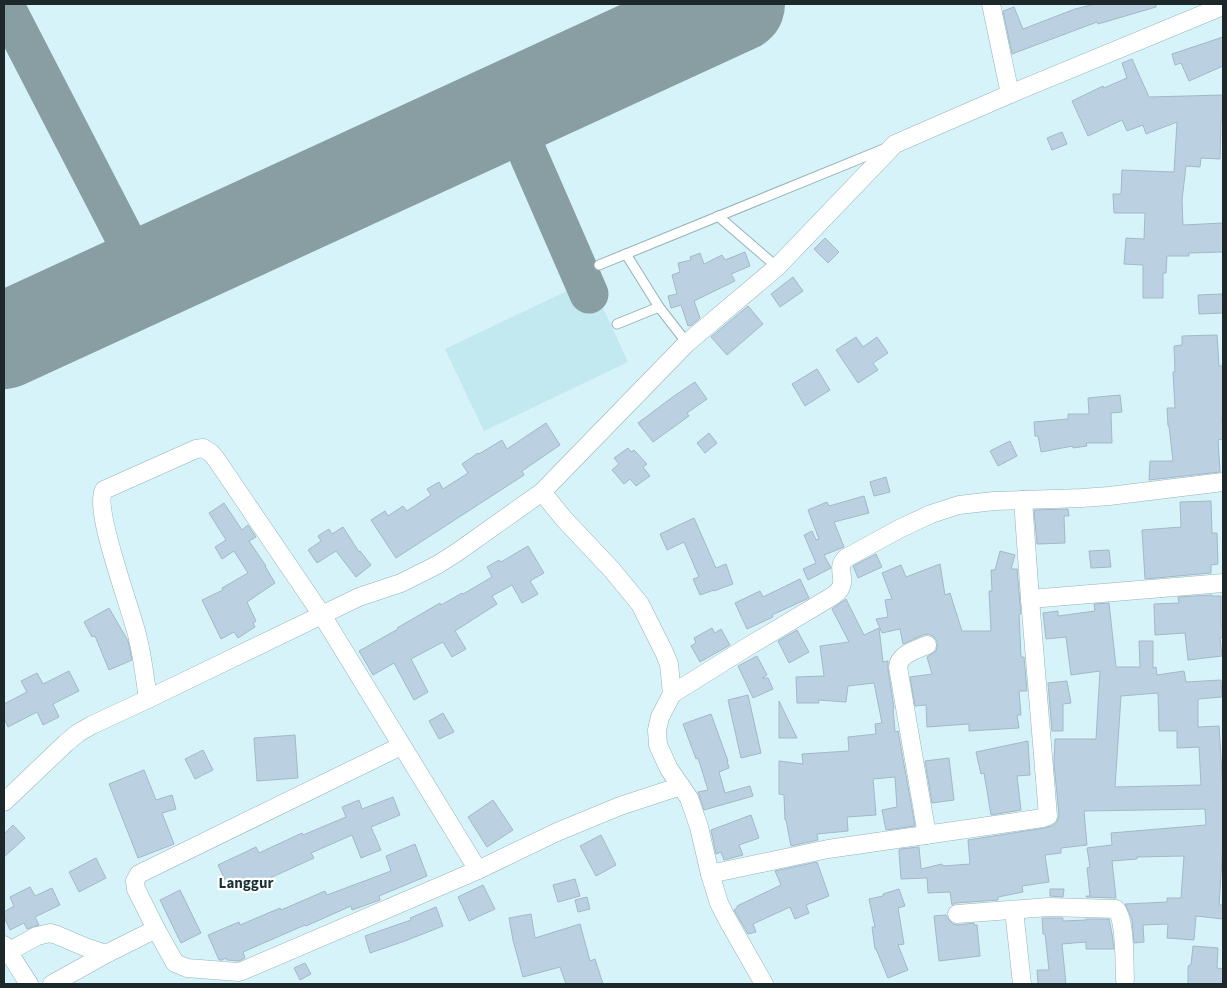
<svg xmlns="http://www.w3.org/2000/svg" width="1227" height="988" font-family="'Source Sans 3',sans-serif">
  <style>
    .built { fill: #c1e9ef }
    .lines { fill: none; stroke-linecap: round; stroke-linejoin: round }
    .taxiway { stroke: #889ea2; stroke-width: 39 }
    .runway { stroke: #889ea2; stroke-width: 96 }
    .building { fill: #bbd0e0; stroke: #a4b8c8; fill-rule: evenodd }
    .service-casing { stroke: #96b3b7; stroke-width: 11 }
    .minor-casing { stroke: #96b3b7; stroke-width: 19 }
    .service { stroke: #fff; stroke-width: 9 }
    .minor { stroke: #fff; stroke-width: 18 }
    .labels { text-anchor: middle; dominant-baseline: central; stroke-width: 4.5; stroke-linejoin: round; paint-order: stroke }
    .quarter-label { font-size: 15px; font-weight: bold; fill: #193236; stroke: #fff }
  </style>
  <rect width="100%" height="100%" fill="#d5f3f8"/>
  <path class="built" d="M590,280L628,362L484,431L445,349Z"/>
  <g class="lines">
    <g class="taxiway">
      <path d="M4,4L130,248L146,275"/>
      <path d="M474,125L499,126L513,132L525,147V126L532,109L551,89"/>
      <path d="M525,147L589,294"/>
    </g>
    <path class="runway" d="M4,341L737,4"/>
  </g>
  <g class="building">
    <path d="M1095,4H1156V7L1098,24L1097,22L1012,54L1003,11L1014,7L1023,29L1075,9Z"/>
    <path d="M1223,37V66L1189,81L1181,63L1175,65L1172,54Z"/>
    <path d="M1132,59L1149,97L1223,95V120H1221L1220,159L1201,158L1200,167L1186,166L1182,200L1183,225L1223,223V252L1189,253V256H1167L1166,273H1163V298H1143V265L1124,264L1126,238L1144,239L1145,213H1114L1113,194H1121L1122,170L1174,172L1177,122L1146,134L1143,125L1127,131L1122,120L1088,136L1072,101L1103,86L1104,88L1127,78L1122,63Z"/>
    <path d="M1062,132L1067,144L1052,150L1047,138Z"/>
    <path d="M825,238L839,252L828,263L814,249Z"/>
    <path d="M745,252L750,266L731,274L735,281L694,301L700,318L692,325L688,326L681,305L671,308L668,296L677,294L672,275L680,272L678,263L691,260L690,257L700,253L704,264L722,255L725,260Z"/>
    <path d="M793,277L803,291L780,307L771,294Z"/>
    <path d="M1222,294L1223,313L1199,314L1198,295Z"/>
    <path d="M748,306L763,324L727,355L711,337Z"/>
    <path d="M1217,335L1219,366H1223V418H1222L1223,439L1218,440L1220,472L1149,480L1150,461H1173L1169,426H1168L1167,408H1175L1173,372H1175L1174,346L1182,345V336Z"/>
    <path d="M856,337L863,347L877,337L888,353L873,363L878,370L858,383L836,350Z"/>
    <path d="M817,369L830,390L805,406L792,384Z"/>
    <path d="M695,382L707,399L687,413L689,416L653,442L638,423L674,396Z"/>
    <path d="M1120,395L1122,412L1111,413L1112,443H1086L1087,446L1073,448V446L1041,452L1038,436H1035L1034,422L1068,419V414H1089L1088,398Z"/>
    <path d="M546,423L560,445L522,471L524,475L396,558L371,520L385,511L388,516L403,506L407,511L431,495L427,489L439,482L443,489L468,473L462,464L478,453L479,454L502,440L507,449Z"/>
    <path d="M709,433L717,443L705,453L697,443Z"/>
    <path d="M1010,441L1017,456L998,466L990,451Z"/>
    <path d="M628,448L631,452L634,450L647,464L643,467L650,476L636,486L630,479L624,484L612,470L619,464L614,458Z"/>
    <path d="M886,477L890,492L874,496L870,482Z"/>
    <path d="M864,496L869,513L834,522L844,547L824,555L831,568L808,580L803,569L816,563L804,535L812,531L816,540L819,539L808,510L827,502L829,506Z"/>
    <path d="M1211,501L1212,533H1217L1218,564L1211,565V573L1145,579L1142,530L1181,527L1180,502Z"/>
    <path d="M224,503L242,530L248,525L256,537L249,541L266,566H265L275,583L247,602L256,621L253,623L255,627L238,638L234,632L221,639L202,600L223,590L222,588L248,573L234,551L222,559L215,547L226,540L209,513Z"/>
    <path d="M1068,509L1069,516H1064L1065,543L1037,544L1034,510Z"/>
    <path d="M694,518L716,568L726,564L733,584L714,591V590L700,595L693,579L699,577L684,542L667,550L660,534Z"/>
    <path d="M343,527L359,552L360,551L371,565L356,577L336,551L317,563L308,550L321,541L318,536L329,529L332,534Z"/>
    <path d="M528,546L544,573L530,581L538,594L522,603L512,585L492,596L497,604L455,631L466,649L452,657L443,642L411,659L428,692L414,700L394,663L373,675L359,651L398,629L397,628L440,603L441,605L462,593L463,594L492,577L487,567L499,560L501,562Z"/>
    <path d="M1109,550L1111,567L1091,568L1089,551Z"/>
    <path d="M1000,551L1015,555L1011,569H1017L1021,614H1019L1021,657H1024L1027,691H1019L1021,715H1017L1019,728L969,731V724L927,727L926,705L915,706L910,677L932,674L927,657L936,651L937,647V641L933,636L928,634L923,635L903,644L900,629L882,633L876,619L888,617L885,600L892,599L882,573L901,565L906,577L940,564L945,595L950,593L962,631H991L989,591H992L991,570H995Z"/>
    <path d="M876,554L882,567L858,578L853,566Z"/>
    <path d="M800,579L809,598L772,615L773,617L747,629L735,603L760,591L763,597Z"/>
    <path d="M1212,595V596H1221V626H1223V637L1220,638L1222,656L1188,660L1185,633L1155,635L1154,604L1179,603L1178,597Z"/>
    <path d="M846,599L864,635L879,628L883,662L888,661V669L894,708H893L895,732L898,731L915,826L886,830L882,810L897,807L895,777L873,779L876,815L847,817L848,831L817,834L818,840L791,846L786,820H785L784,795L779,794V761L803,764L802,754L849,751L848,737L876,734L875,724L882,723L874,683L848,686L846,702L818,700L819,703H797L796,677L824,676L820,646L849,642L832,609Z"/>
    <path d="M1109,603L1116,667H1140L1139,641H1153V668L1156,667L1157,675L1184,671L1186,682L1221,680L1222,697L1198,699V727L1219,726L1223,790V843L1219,905H1223V919L1196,916L1194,940L1167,938L1168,924L1143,925L1144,942L1134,943L1132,920L1129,912L1125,904L1167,902V898H1181L1184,856L1137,857V859L1112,861L1116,898L1086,897V896H1090L1087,868L1090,867L1087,848L1112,845L1111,833L1206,825L1205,809L1084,811L1087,845L1061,848V853L1045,855L1049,882L1022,886L1023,892L998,897V900L956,903L952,905L950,892L928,893L927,878L901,879L899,851L900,849L919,847L921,869L942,864L943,866L970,864L968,840L1045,828L1052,826L1057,822L1059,815L1054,763L1055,739H1096L1100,671L1071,675L1066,637L1046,639L1043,613L1058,611V616L1095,611L1094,604ZM1158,693L1159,731H1177V748L1199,747L1201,785L1115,787L1121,696Z"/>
    <path d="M109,608L128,641L132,660L109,670L95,636L92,637L84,622Z"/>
    <path d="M712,628L715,633L721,629L730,645L700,662L691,646L696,643L694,638Z"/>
    <path d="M797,630L809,652L789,663L778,641Z"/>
    <path d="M757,656L767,675L762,678H768L773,689L753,698L738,666Z"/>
    <path d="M69,671L79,691L53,704L59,717L43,725L37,712L8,727L4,718V704L27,692L21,681L37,673L43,684Z"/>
    <path d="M1067,681L1071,703L1063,704V731H1052L1048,683Z"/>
    <path d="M748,695L761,753L741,758L728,700Z"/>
    <path d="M779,701L797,738H779Z"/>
    <path d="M443,713L454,732L439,739L429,721Z"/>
    <path d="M711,714L728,761H727L729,768L719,772L725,793L750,786L753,796L704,810L698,792L708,790L698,758L696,759L683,724Z"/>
    <path d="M295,735L298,778L257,781L254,738Z"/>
    <path d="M1028,741L1030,775L1017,776L1021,810L991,815L984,773L981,774L976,752Z"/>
    <path d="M203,750L213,770L195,779L185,759Z"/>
    <path d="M949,758L954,800L932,803L925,761Z"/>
    <path d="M144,770L156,800L172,795L176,809L162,813L174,844L138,858L109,784Z"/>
    <path d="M393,797L400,815L371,827L381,850L361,858L352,835L311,853L314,858L270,878L273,883L254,892L248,882L230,890L218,865L256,847L259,853L302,833L303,835L346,817L342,807L359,800L362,809Z"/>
    <path d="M493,800L513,830L487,847L468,817Z"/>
    <path d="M751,815L759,838L739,845L743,855L724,860L721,852L716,854L711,830Z"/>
    <path d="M13,825L25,838L4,857V834Z"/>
    <path d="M601,835L616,865L596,876L580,846Z"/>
    <path d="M415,844L427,876L379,896L380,900L352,910L351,906L306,926L305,925L243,952L245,958L239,961L227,960L226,958L222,960H219L208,935L239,922L240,925L280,908L281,910L325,891L327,895L391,871L386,856Z"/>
    <path d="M96,858L106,878L79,892L69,872Z"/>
    <path d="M817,862L829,896L806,905L809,913L795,919L790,907L753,924L756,932L748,934L734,910L737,908V906L781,885L775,871Z"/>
    <path d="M575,879L580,896L558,902L553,885Z"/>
    <path d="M483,885L495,909L469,921L458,897Z"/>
    <path d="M30,887L35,896L52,888L60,905L35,917L39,925L27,929L24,923L10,930L4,917V912L14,906L10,897Z"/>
    <path d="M899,889L905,906L898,908L904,944L898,945L908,970L888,978L876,949H875L872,927H875L869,899L883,896V894Z"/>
    <path d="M1050,889H1064L1063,897L1050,896Z"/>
    <path d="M180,890L201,933L181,943L160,900Z"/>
    <path d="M587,897L590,909L578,912L575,900Z"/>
    <path d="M436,907L443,926L405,941L370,953L365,936L411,920L410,918Z"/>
    <path d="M531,914L535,938L580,924L590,961L595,959L603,984H566L560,967L523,977L513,940L509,918Z"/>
    <path d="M946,915L949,920L953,924L958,925L974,923V925H977L980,956L939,961L934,916Z"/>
    <path d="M1042,918H1063V921L1086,920V919H1109L1112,934L1114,949H1086V942L1062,944L1066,984H1038L1037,970H1049L1045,934H1043Z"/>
    <path d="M1193,946L1218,948L1217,968L1223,969V984H1188V967L1189,965H1191Z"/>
    <path d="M305,963L311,974L300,980L294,968Z"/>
  </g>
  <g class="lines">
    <defs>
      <g id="service">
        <path d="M718,216L777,267"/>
        <path d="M626,254L659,307"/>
        <path d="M599,265L886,148"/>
        <path d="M617,324L659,307L687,343"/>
      </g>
      <g id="minor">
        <path d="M991,4L1010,94"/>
        <path d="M542,492L564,519L612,570L640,604L664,652L669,664L672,694L660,717L657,730L658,745L669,769L689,798L699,827L710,874L719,903L726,917L764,984"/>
        <path d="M1030,599L1223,583"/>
        <path d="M927,645C916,650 899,654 898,667L927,835"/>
        <path d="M672,694L744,649L831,597C834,595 838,592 840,589C847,578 835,568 846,558L899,529L931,514L959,505L994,501L1082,498L1109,496L1223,482"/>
        <path d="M148,699C145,679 143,659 138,639C133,613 92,509 104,490L196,449L203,448L211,453L216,459L322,615L478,870L557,832L620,806L681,786"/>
        <path d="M401,746L139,874L135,881L136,889L156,929L175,963L187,968L238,972L242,971L478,870"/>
        <path d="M4,802L66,743L78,733L92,725L148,699L359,597L401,583L437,565L456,553L542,492L687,343L777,267L895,144L1010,94L1223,6"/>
        <path d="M710,874L828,849L1043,818L1048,816L1030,599L1023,500"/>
        <path d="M1014,910L1022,984"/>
        <path d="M957,914L1049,907L1116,909C1126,921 1124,963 1125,980"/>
        <path d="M4,945L29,984"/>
        <path d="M4,954L37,936L50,933L57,935L85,947L106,954L156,929"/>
        <path d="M52,984L106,954"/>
      </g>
    </defs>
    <use href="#service" class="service-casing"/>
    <use href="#minor" class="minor-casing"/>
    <use href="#service" class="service"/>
    <use href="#minor" class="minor"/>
  </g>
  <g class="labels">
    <g class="quarter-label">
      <text x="246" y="883">Langgur</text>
    </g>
  </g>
  <rect width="1227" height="988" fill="none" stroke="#1d282a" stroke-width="10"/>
</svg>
